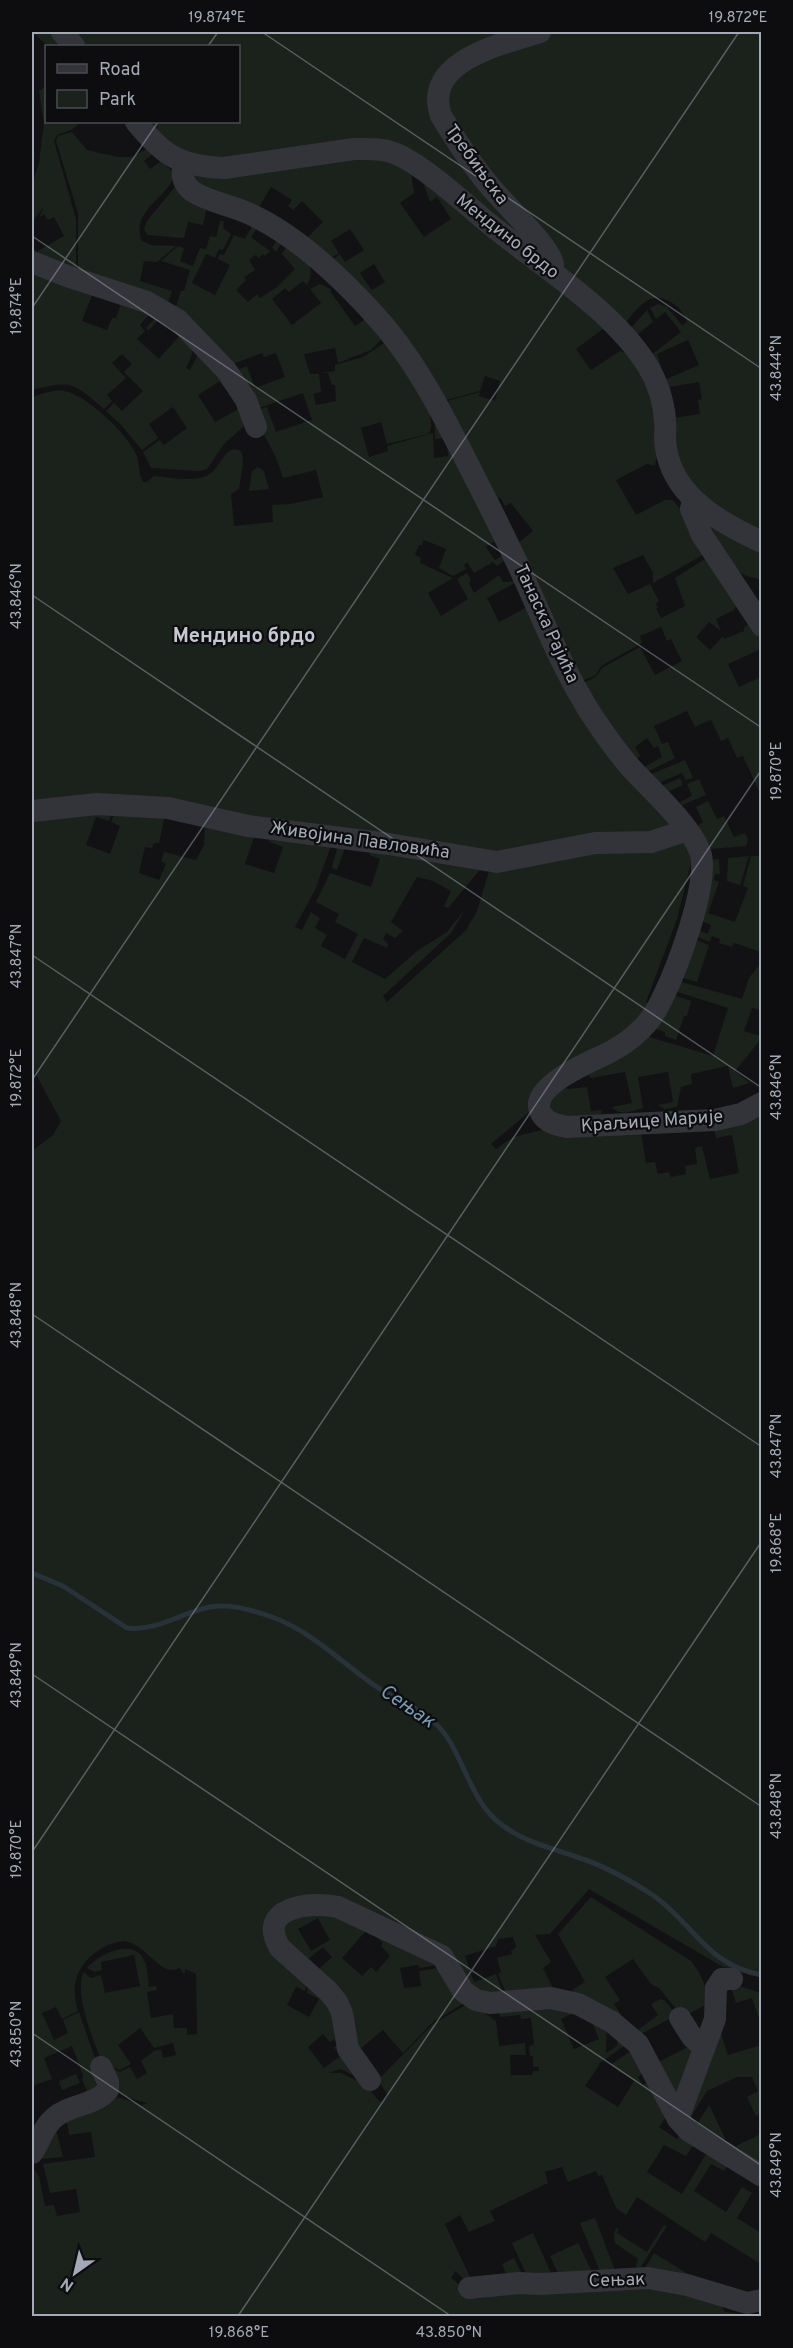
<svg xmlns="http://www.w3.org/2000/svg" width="793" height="2348" font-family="Overpass,sans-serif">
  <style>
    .green { fill: #1a221b; fill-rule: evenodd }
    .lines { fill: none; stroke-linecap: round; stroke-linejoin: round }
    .stream { stroke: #283238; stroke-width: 5 }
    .minor { stroke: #333439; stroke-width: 22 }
    .ticks { fill: none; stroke: #a3aab6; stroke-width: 1.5; stroke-opacity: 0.45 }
    .labels { text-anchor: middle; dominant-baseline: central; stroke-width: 4.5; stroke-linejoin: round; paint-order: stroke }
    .street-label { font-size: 18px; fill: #a3aab6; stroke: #0d0d0f }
    .neighbourhood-label { font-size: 20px; font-weight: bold; fill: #c4c8d1; stroke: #0d0d0f }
    .water-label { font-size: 20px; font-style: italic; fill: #779bb3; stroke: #0d0d0f }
    .neatline { fill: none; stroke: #a3aab6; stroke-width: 2 }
    .ticks-label { font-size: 15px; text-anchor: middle; fill: #a3aab6 }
  </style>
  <rect width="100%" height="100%" fill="#121214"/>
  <g class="green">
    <path d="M32,32H52L65,46H48Z"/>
    <path d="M74,32H525L432,92L533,246L416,156L224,160L178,151L147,122H238V46H86Z"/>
    <path d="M554,32H761V532L702,498L677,463L673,418L700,414L698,400L702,399L699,382L670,387L671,397L664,380L699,365L688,340L657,354L661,366L658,367L651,355L681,332L665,312L656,319L650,308L658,304L667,307L682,325L687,322C684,314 679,307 672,303C651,289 637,308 625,324L559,266L499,191L443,103L461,70Z"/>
    <path d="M46,86V122H82L71,130L57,135L54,141L76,219V268L32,256V243L36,252L64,236L54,217L48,220L44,214L39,218L44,206L32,223V185L39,163L44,123L39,91Z"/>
    <path d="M72,132L87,150L118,157H132L148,148L154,153L144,161L150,169L161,161L174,173C172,197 129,209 142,241L152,245L176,246L157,262L144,261L140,281L172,291L167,306L80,272L78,266V213L56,141L58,136Z"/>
    <path d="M353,158L385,159L411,172L414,193L400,203L424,237L451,219L437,197L430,202L423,182L551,280L603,329L576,349L591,370L620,351L628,354L652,397L658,450L655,466L647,464L616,480L636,515L665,500H673L681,510L703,555L653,583V573L643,555L613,568L628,594L650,584L659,601L656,604L658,608L656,609L661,618L685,606L675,578L705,559L736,606L734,610L716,619L721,631L709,622L696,637L710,650L723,636L724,639L744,631V627L749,624L761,634V649L728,664L739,687L761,677V796L743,756L737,758L728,738L721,741L711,720L695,727L687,711L654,726L662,744L668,742L675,758L645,773L641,769L662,757L658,746L654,748L647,738L635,747L640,756L633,762L578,685L596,677L602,668L640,647L655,675L682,661L671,639L667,641L661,627L640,636L642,643L601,666L596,675L577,683L517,544L533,531L511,503L505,506L500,497L492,504L440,403L480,392L479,396L495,401L500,381L485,376L480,391L439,402L354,289L365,281L372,290L385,282L374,264L360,273L365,281L353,288L326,264L340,254L345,262L364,250L350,229L331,241L339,253L325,262L307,238L323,222L302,201L293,210L288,206L292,200L271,187L257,211L205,193L190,176Z"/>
    <path d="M178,183L208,203L203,225L188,222L184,238L147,235L144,229L147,221Z"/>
    <path d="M241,217L259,223L283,240L276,252L272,248L279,237L260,224L251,237L270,251L265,256L263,254L259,258L255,255L249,260L255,270L244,277L246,280L236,290L248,302L257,294L260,298L277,287L295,269L282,254L288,243C302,254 318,265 307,285L303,281L289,292L285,288L272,299L292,325L321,303L310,289L320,284L332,290L330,291L355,326L364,320L339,286L319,273L321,268L357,300L388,333L371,350L338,363L335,348L304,354L310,374H319L321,392L313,394L316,405L336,401L335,385H332L328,373H320L335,371V365L363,357L390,339L396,341C412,365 427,386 430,415C431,423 433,427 428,434L387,444L381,422L361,428L369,457L388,451L387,446L433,433L434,458L448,456L447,438L435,439V410L506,548L499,538L486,547L495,560L508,552L518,573L511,570L504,561L497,566L493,562L474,573L467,562L464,565L466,569L453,576L439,568L446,549L424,540L422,545H419L415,555L421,558L420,563L453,578L428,593L441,616L468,599L457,579L467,573L471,580L469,583L474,593L499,575L503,582L519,581L487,598L499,622L533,604C558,660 585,713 621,762C635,783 654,800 669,819L673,826L671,833C661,828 658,837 647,839L596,840L513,854L487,856L481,850L460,852L289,825L249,821L193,807L164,802L91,800L32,807V397C42,394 53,389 64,391C86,394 127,434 136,454C140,463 138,473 143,482H147L154,476C170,477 197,484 211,473C221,466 226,442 242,452L243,463L239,489L231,494L234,526L273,522L272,505L291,504L323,497L316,470L283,478C280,469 277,459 272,450C267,438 254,424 257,410L267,407L276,432L312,420L303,393L256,409L232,372L247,366L255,388L285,377L276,353L264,357L262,353L228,366L175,309L181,291H184L190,270L161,261L178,246L184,248L180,261L193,266L200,248L206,249L210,236L216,237L220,221H224L223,228L231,234L223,250L219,249L215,258L206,254L192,283L215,295L230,265L218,259L220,254L224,255L234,235L245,239L254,223Z"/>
    <path d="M32,266L94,290L82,321L107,330L112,318H116L123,298L153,310L140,325L145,331L137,339L159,359L182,333L162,316L148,331L146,328L159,314C172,316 194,335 193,350C192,356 189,362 186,368L190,370L201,348L230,382L223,386L220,381L198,395L215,422L244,406L246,417L243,427L224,444L207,469L199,471L151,468L143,452L160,440L164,445L187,428L173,407L149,424L158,438L142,450L121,425L106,411L114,403L122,411L143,391L124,372L132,364L122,354L112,363L126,378L107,395L112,401L104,409C73,382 71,380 32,390Z"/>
    <path d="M647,310L653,322L638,334L650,351L631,328Z"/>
    <path d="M258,467L264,471L269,489L249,491L252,471Z"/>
    <path d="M708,524L761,549V580L744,575L738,571Z"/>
    <path d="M685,760L693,778L686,780L682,773L656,784L647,776Z"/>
    <path d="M680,778L683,785L665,793L659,787Z"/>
    <path d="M699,779L706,795L682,805L680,802L692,796L687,784Z"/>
    <path d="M708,801L717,819L724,816L734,837L745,833L748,839L746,846L711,849L697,826L703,822L696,807Z"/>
    <path d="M114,808L109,821L96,817L86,845L110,854L120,826L111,822L116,809L165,815L159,843H154L152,848L145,847L139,873L159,880L166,864L161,861L164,852L196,860L204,845L205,822L254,837L245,864L274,873L283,847L269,842V840L331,846L315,890L295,927L302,930L311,912L320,918L315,928L327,935L321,946L345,959L358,934L335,922L339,914L316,902L330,873L371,887L380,859L369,855L371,851L345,848L337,870L332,868L339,841L480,866L479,871L448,908L444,906L451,891L433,881L417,877L391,922L403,931L395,938L386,933L383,939L388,944L387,948L364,938L352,962L385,979L417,951L447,932L466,908L451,933L383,996L387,1002L466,930L477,911L491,865L688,841L691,863L677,919L646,1002L651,1005L645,1015L491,1144L496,1149L513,1137L542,1130L641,1133L646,1163L655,1162L658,1174L669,1172L671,1177L686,1174L685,1166L697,1164L695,1148L702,1146L710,1179L739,1173L732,1135L716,1138L714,1129L761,1111V1973L723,1967L589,1889L550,1934L535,1935L551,1962L543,1968L556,1994L508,1998L498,1974L501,1972L497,1958L512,1954L511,1951L516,1947L513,1937L498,1939L496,1946L465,1956L474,1982L496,1974L505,1999L490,2001L354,1908L271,1912C280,1930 312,1974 305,1991L296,1987L287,2005L309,2017L319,1999L307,1993L309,1978L334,2002L335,2039L330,2042L323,2034L308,2047L324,2068L340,2056L334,2047L337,2046L358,2078L341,2069L328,2073H341L358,2081L369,2089L379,2101L382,2102L388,2096L378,2080L433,2024L469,2003L496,2021L499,2046L525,2043L526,2055H510L511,2075H532L533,2071H539V2067H533V2057L530,2055L529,2046L534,2045L531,2018L521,2019L520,2015L500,2017L499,2013L533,2002L578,2011L561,2019L574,2049L599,2039L588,2012L607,2023L606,2053L617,2046L618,2032L630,2042L601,2062L585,2086L618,2107L634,2081L610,2065L635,2048L646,2070L638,2077L643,2086L651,2078L668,2114L659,2127L677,2139L681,2134L694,2144L686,2156L664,2145L647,2172L682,2194L708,2151L729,2164L724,2171L711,2164L694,2191L726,2212L742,2187L752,2193L737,2218L761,2233V2264L711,2233L705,2242L637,2197L626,2215L616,2208L602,2175L598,2176L596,2171L568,2182L562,2167L545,2172L548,2183L490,2211L495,2221L469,2232L460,2215L445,2224L472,2281L469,2283L455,2271L451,2278L478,2299L511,2291L645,2288L686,2294L721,2306L725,2312L754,2316H32V2167L39,2176L45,2206L54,2205L57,2216L80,2212L76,2189L50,2193L43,2164L95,2157L91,2132L69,2135L67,2122L109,2099L121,2098L142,2105L147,2103L129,2098L117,2091L112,2068L120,2072L130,2067L137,2079L147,2073L141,2061L154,2051L161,2049L163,2058L176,2055L173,2043L154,2048L140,2028L118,2045L131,2064L120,2070L102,2063C94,2042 73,1992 84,1972L91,1978L101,1975L105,1993L140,1986L134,1955L101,1962L102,1970L95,1972L87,1968C99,1954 135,1936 145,1962C148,1969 148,1979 149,1987L156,1986L157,1990L147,1992L151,2018L173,2014L174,2028H187V2035L197,2034L196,1974L185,1969V1973H183L180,1968C177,1969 174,1970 171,1970C158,1969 144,1946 128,1942C121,1940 113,1943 106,1946C79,1960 69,1982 78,2011L62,2019L56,2007L42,2013L54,2040L68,2033L63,2020L79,2012L103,2081L89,2096L82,2079L87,2062L83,2075L72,2046L44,2058L52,2079L32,2086V1151L53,1135L61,1121L32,1067V814Z"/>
    <path d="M749,856L740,885L727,881L728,858Z"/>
    <path d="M751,856H761V952L734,943L732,947L719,943L720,939L712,936L709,942L693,935L694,929L708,934L711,925L697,919L711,860L719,859L720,874H715L714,880L719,882L708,913L735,922L748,888L743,886Z"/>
    <path d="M691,938L709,945L697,982L679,977Z"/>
    <path d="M761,963V1010L752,1008L744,1031L761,1036V1039L735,1071L750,1083L733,1088L728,1066L691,1074L692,1084L681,1087L677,1107L664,1109L658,1105L673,1102L668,1072L638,1077L643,1108C633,1111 619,1117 612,1107L632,1103L625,1072L591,1078L587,1074L646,1036L713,1056L728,1008L674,991L678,981L742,999L749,978Z"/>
    <path d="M673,995L691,1001L687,1016H684L676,1040L665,1036V1032L656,1029Z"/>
    <path d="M559,1086L569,1089L587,1087L591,1111L602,1110L600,1116L577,1120L552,1114L549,1097Z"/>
    <path d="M591,1897L691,1961C702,1975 706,1986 709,2003L683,2017L659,1988L651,1984L633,1959L605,1977L620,2000L614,2004L621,2015L577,1998L572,1990L585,1982L558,1934Z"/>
    <path d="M300,1910L371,1925L342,1958L362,1976L371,1967L376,1972L390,1956L381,1946L383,1943L369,1931L443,1964L420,1968L418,1965L400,1968L404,1988L421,1986L419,1971L445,1967L467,2001L433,2022L403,2053L383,2030L354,2054L318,1970L332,1957L323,1947L302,1964L279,1926ZM318,1918L330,1940L311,1951L298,1929Z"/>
    <path d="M730,1983L761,1993V2024L752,1998L736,2003Z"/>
    <path d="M660,1999L664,2000L677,2015L641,2034L638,2030L658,2015L651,2004Z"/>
    <path d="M719,2027L728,2055L761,2045V2113L756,2116L747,2097L758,2091L752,2077H737L707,2091L688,2122Z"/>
    <path d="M690,2046L693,2054L676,2095L656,2063Z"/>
    <path d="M76,2074L80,2083L62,2090L59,2081Z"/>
    <path d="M709,2105L725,2138L722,2143L696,2126Z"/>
    <path d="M56,2130L63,2157L42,2159L46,2140Z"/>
    <path d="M761,2132V2167L733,2150C740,2140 754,2141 761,2132Z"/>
    <path d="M595,2218L616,2273L602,2276L580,2223Z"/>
    <path d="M664,2225L667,2226L638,2271L636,2265L638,2259L615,2243L614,2234L616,2228L619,2229L617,2233L647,2252Z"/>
    <path d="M533,2233L553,2278L527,2276L512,2243Z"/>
    <path d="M578,2243L594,2276L560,2278L550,2256Z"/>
    <path d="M654,2253L696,2279L644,2270Z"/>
    <path d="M514,2258L523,2276L507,2277L502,2264Z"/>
  </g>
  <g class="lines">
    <path class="stream" d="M32,1573L63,1586L127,1628C163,1632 191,1605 223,1606C239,1606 258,1612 272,1617C311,1631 341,1662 374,1685C397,1701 431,1712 447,1737C466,1766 473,1804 502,1825C524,1842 551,1848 577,1857C605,1866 630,1880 654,1896C695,1925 706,1965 762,1975"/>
    <g class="minor">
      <path d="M62,32L74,46"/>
      <path d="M540,32C503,44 422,60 441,116C456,140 471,164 489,185C503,203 550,246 553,264"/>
      <path d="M136,122C164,156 179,166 224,168L354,149C367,149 381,148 394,153C423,164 467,206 492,226C542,267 612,309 647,365C657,381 664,402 665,421C666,430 664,439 666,448C673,496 720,523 762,542"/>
      <path d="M184,163C181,174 182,183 192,191C208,202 232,205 250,214C294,234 339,276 372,312C415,358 442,413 471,470C491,509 511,548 529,589C548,632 567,677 593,717C605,735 617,752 631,768C650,789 694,828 701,855C708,887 677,969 662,999C656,1012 647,1025 636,1034C629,1041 619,1047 610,1052C593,1061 527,1086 541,1113C545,1122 557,1125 567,1127L715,1120L741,1114L762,1103"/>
      <path d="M32,262L67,276L147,302L178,320L226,370L246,400L256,427"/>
      <path d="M693,500L691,509L702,535L762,626"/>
      <path d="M32,811L97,804L168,808L248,826L389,844L497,862L595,843L651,842L687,830"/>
      <path d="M680,2018L692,2037L704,2048"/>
      <path d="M370,2080L348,2049L342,2013L337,2002L328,1991L280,1948C255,1907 311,1901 338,1907L442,1956L463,1991L476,2000L490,2003L551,1998L578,2004L612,2022L638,2044L678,2119L689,2131L762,2176"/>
      <path d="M678,2119L715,2019L716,1988L722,1979H732"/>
      <path d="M32,2153C40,2142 43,2127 54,2118C70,2104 94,2106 108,2090V2082L101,2067"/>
      <path d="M469,2288L519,2283L540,2284L648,2278L687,2285L747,2303L762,2300"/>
    </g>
  </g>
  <path class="ticks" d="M262,32L762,369M208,46L218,32M32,236L762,728M32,308L158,122M32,595L762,1088M32,955L762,1447M32,1080L739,32M32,1314L762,1807M32,1674L762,2166M32,1852L762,769M32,2033L451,2316M238,2316L762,1541M759,2316L762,2312"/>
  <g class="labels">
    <g class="street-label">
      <text transform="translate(476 165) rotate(54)">Требињска</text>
      <text transform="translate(507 237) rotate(38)">Мендино брдо</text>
      <text transform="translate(546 624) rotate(65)">Танаска Рајића</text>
      <text transform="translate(360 841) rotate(8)">Живојина Павловића</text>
      <text transform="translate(652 1122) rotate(-4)">Краљице Марије</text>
      <text transform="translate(617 2281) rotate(-2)">Сењак</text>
    </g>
    <g class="neighbourhood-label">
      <text x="244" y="637">Мендино брдо</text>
    </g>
    <g class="water-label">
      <text transform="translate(407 1707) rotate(34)">Сењак</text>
    </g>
  </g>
  <rect width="793" height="2348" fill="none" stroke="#0d0d0f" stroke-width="66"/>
  <rect x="45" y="45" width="195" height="78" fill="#0d0d0f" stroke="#494c52" stroke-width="1.5"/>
  <rect x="57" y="64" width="30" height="9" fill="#333439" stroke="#494c52" stroke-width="1.5"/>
  <text x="99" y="75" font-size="18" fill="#a3aab6">Road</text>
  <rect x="57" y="90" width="30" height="18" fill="#1a221b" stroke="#494c52" stroke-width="1.5"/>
  <text x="99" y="105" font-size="18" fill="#a3aab6">Park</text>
  <g transform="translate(75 2273) rotate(214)" stroke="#0d0d0f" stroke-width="4.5" paint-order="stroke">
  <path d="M0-4.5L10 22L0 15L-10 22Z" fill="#a3aab6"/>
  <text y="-9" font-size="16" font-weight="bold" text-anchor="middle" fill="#a3aab6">N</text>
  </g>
  <rect x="33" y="33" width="727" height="2282" class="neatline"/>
  <g class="ticks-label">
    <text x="217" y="22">19.874°E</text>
    <text x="738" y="22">19.872°E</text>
    <text transform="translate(16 306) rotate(-90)" y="5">19.874°E</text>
    <text transform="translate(776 368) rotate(-90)" y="5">43.844°N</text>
    <text transform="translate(16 596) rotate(-90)" y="5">43.846°N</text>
    <text transform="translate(776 771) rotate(-90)" y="5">19.870°E</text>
    <text transform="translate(16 956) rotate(-90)" y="5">43.847°N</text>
    <text transform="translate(16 1078) rotate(-90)" y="5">19.872°E</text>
    <text transform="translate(776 1087) rotate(-90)" y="5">43.846°N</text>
    <text transform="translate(16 1315) rotate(-90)" y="5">43.848°N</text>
    <text transform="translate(776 1446) rotate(-90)" y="5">43.847°N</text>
    <text transform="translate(776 1543) rotate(-90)" y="5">19.868°E</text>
    <text transform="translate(16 1675) rotate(-90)" y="5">43.849°N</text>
    <text transform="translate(776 1806) rotate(-90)" y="5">43.848°N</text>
    <text transform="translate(16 1849) rotate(-90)" y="5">19.870°E</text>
    <text transform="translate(16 2034) rotate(-90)" y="5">43.850°N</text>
    <text transform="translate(776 2165) rotate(-90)" y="5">43.849°N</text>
    <text x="239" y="2337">19.868°E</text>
    <text x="449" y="2337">43.850°N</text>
  </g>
</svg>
